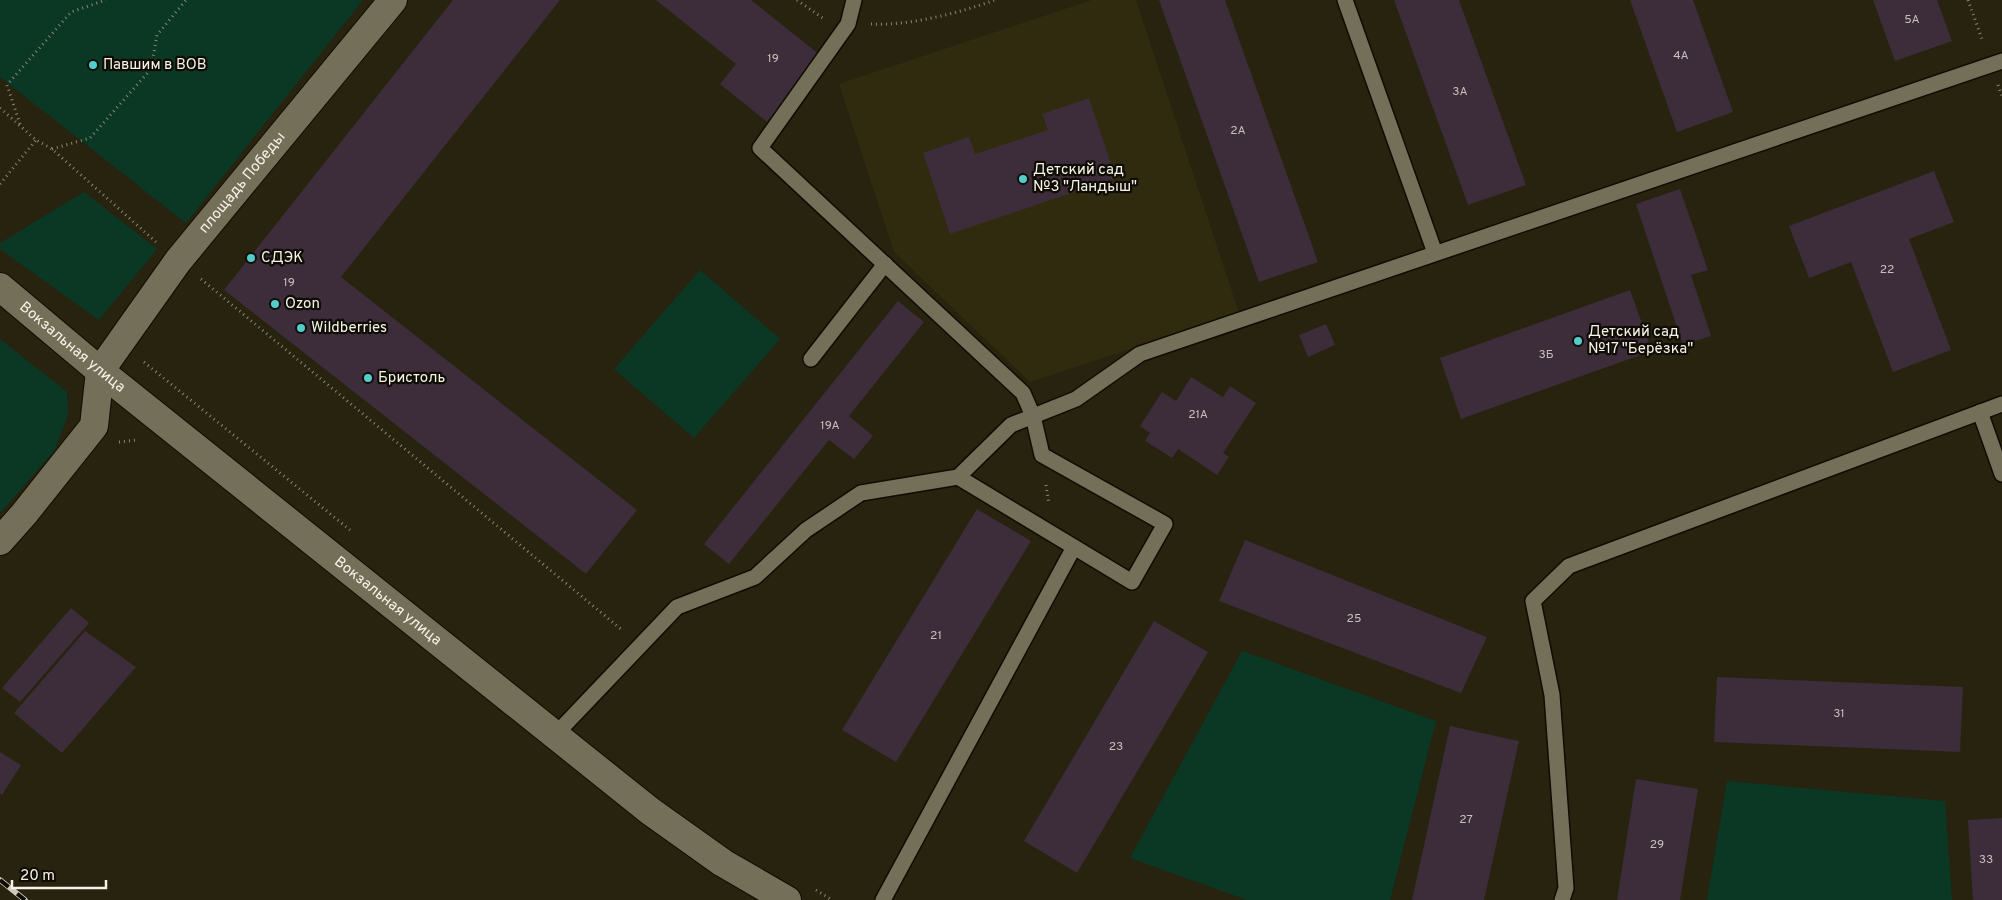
<svg xmlns="http://www.w3.org/2000/svg" width="2002" height="900" font-family="Overpass,sans-serif">
  <style>
    .built { fill: #302b0f }
    .green { fill: #0a3825 }
    .building { fill: #3d2c3a }
    .lines { fill: none; stroke-linecap: round; stroke-linejoin: round }
    .service-casing { stroke: #100c00; stroke-width: 18 }
    .minor-casing { stroke: #100c00; stroke-width: 30 }
    .tertiary-casing { stroke: #100c00; stroke-width: 30 }
    .path { stroke: #898675; stroke-width: 3; stroke-dasharray: 1 4; stroke-linecap: butt }
    .service { stroke: #736f59; stroke-width: 15 }
    .minor { stroke: #736f59; stroke-width: 28 }
    .tertiary { stroke: #736f59; stroke-width: 28 }
    .rail-casing { stroke: #cdcabc; stroke-width: 5.5 }
    .rail { stroke: #0e0c05; stroke-width: 4; stroke-dasharray: 11; stroke-linecap: butt }
    .poi-dot { fill: #53cdcb; stroke: #0e0c05; stroke-width: 2 }
    .labels { text-anchor: middle; dominant-baseline: central; stroke-width: 4.5; stroke-linejoin: round; paint-order: stroke }
    .number-label { font-size: 12px; fill: #c7c1bb }
    .poi-label { font-size: 15px; fill: #f5f3e6; stroke: #0e0c05; text-anchor: start }
    .street-label { font-size: 15px; fill: #f5f3e6; stroke: #0e0c05 }
  </style>
  <rect width="100%" height="100%" fill="#27230f"/>
  <path class="built" d="M1092,0H1136L1239,313L1030,382L894,252L839,84Z"/>
  <g class="green">
    <path d="M0,0H363L186,223L0,77Z"/>
    <path d="M84,192L157,249L99,320L0,249V243Z"/>
    <path d="M700,270L780,339L694,438L614,369Z"/>
    <path d="M0,339L67,392L68,415L54,451L0,513Z"/>
    <path d="M1242,651L1436,721L1390,900H1247L1130,858Z"/>
    <path d="M1727,781L1945,801L1952,900H1707Z"/>
  </g>
  <g class="building">
    <path d="M453,0H560L341,277L637,510L586,574L224,290Z"/>
    <path d="M656,0H751L820,55L767,122L720,84L736,64Z"/>
    <path d="M1159,0H1225L1318,262L1259,282Z"/>
    <path d="M1394,0H1459L1526,185L1468,205Z"/>
    <path d="M1630,0H1693L1733,112L1677,132Z"/>
    <path d="M1873,0H1937L1952,41L1895,61Z"/>
    <path d="M1089,98L1116,178L950,234L923,153L969,137L975,154L1048,130L1042,114Z"/>
    <path d="M1934,171L1954,222L1909,239L1951,350L1893,372L1851,262L1809,278L1789,226Z"/>
    <path d="M1680,189L1708,270L1691,275L1711,336L1683,345L1636,204Z"/>
    <path d="M1630,290L1652,351L1461,419L1440,358Z"/>
    <path d="M898,301L924,322L849,416L873,436L854,459L829,440L729,564L704,544Z"/>
    <path d="M1326,324L1335,345L1308,357L1299,335Z"/>
    <path d="M1191,377L1223,397L1230,386L1256,403L1223,453L1229,457L1217,475L1178,449L1172,458L1145,441L1150,433L1140,426L1162,392L1176,401Z"/>
    <path d="M977,509L1031,541L896,762L842,730Z"/>
    <path d="M1245,540L1487,637L1461,693L1219,601Z"/>
    <path d="M71,608L89,623L20,702L2,688Z"/>
    <path d="M1154,621L1208,652L1077,873L1024,841Z"/>
    <path d="M85,631L136,667L62,753L14,713Z"/>
    <path d="M1717,677L1963,687L1960,752L1714,742Z"/>
    <path d="M1450,726L1519,741L1484,900H1412Z"/>
    <path d="M0,752L21,765L2,795L0,793Z"/>
    <path d="M1636,779L1698,789L1680,900H1617Z"/>
    <path d="M2002,818V900H1973L1968,820Z"/>
  </g>
  <g class="lines">
    <defs>
      <g id="service">
        <path d="M854,0L848,24L760,148L1023,393L1033,416L1042,455L1165,524L1132,582L958,477"/>
        <path d="M1345,0L1435,253"/>
        <path d="M811,359L885,264"/>
        <path d="M1980,412L2002,474"/>
        <path d="M555,735L677,607L755,577L806,530L861,493L958,477L1011,425L1076,399L1140,354L2002,61"/>
        <path d="M883,900L1074,547"/>
        <path d="M1562,900L1566,888L1552,695L1533,601L1569,566L2002,404"/>
      </g>
      <g id="minor">
        <path id="s1" d="M0,541L24,514L94,426L100,371L178,261L393,0"/>
      </g>
      <g id="tertiary">
        <path id="s2" d="M0,287L100,371L650,811L723,863L787,900"/>
      </g>
    </defs>
    <use href="#service" class="service-casing"/>
    <use href="#minor" class="minor-casing"/>
    <use href="#tertiary" class="tertiary-casing"/>
    <g class="path">
      <path d="M797,0L824,19"/>
      <path d="M1968,0L1983,42"/>
      <path d="M871,24C909,26 959,13 995,0"/>
      <path d="M1998,85L2002,96"/>
      <path d="M0,108L36,140L52,149L156,242"/>
      <path d="M20,124L7,85L71,12L106,0"/>
      <path d="M52,149L90,138L151,69L157,35L186,0"/>
      <path d="M0,184L36,140"/>
      <path d="M201,279L622,630"/>
      <path d="M144,362L350,530"/>
      <path d="M119,442L137,440"/>
      <path d="M1046,485L1049,504"/>
      <path d="M816,890L832,900"/>
    </g>
    <use href="#service" class="service"/>
    <use href="#minor" class="minor"/>
    <use href="#tertiary" class="tertiary"/>
    <defs>
      <path id="rail" d="M0,880L25,900"/>
    </defs>
    <use href="#rail" class="rail-casing"/>
    <use href="#rail" class="rail"/>
  </g>
  <g class="poi-dot">
    <circle cx="93" cy="65" r="5"/>
    <circle cx="1023" cy="179" r="5"/>
    <circle cx="251" cy="258" r="5"/>
    <circle cx="275" cy="304" r="5"/>
    <circle cx="301" cy="328" r="5"/>
    <circle cx="1578" cy="341" r="5"/>
    <circle cx="368" cy="378" r="5"/>
  </g>
  <g class="labels">
    <g class="number-label">
      <text x="1912" y="20">5А</text>
      <text x="1681" y="56">4А</text>
      <text x="773" y="59">19</text>
      <text x="1460" y="92">3А</text>
      <text x="1238" y="131">2А</text>
      <text x="1887" y="270">22</text>
      <text x="289" y="283">19</text>
      <text x="1546" y="355">3Б</text>
      <text x="1198" y="415">21А</text>
      <text x="830" y="426">19А</text>
      <text x="1354" y="619">25</text>
      <text x="936" y="636">21</text>
      <text x="1839" y="714">31</text>
      <text x="1116" y="747">23</text>
      <text x="1466" y="820">27</text>
      <text x="1657" y="845">29</text>
      <text x="1986" y="860">33</text>
    </g>
    <g class="poi-label">
      <text x="103" y="65">Павшим в ВОВ</text>
      <text x="1033" y="170">Детский сад<tspan x="1033" dy="17">№3 "Ландыш"</tspan></text>
      <text x="261" y="258">СДЭК</text>
      <text x="285" y="304">Ozon</text>
      <text x="311" y="328">Wildberries</text>
      <text x="1588" y="332">Детский сад<tspan x="1588" dy="17">№17 "Берёзка"</tspan></text>
      <text x="378" y="378">Бристоль</text>
    </g>
    <g class="street-label">
      <text stroke="none"><textPath href="#s1" startOffset="440">площадь Победы</textPath></text>
      <text stroke="none"><textPath href="#s2" startOffset="94">Вокзальная улица</textPath></text>
      <text stroke="none"><textPath href="#s2" startOffset="499">Вокзальная улица</textPath></text>
    </g>
  </g>
  <path d="M12 880v8h94v-8" fill="none" stroke="#f5f3e6" stroke-width="2.5"/>
  <text x="20" y="880" font-size="15" fill="#f5f3e6" stroke="#0e0c05" stroke-width="4" paint-order="stroke">20 m</text>
</svg>
